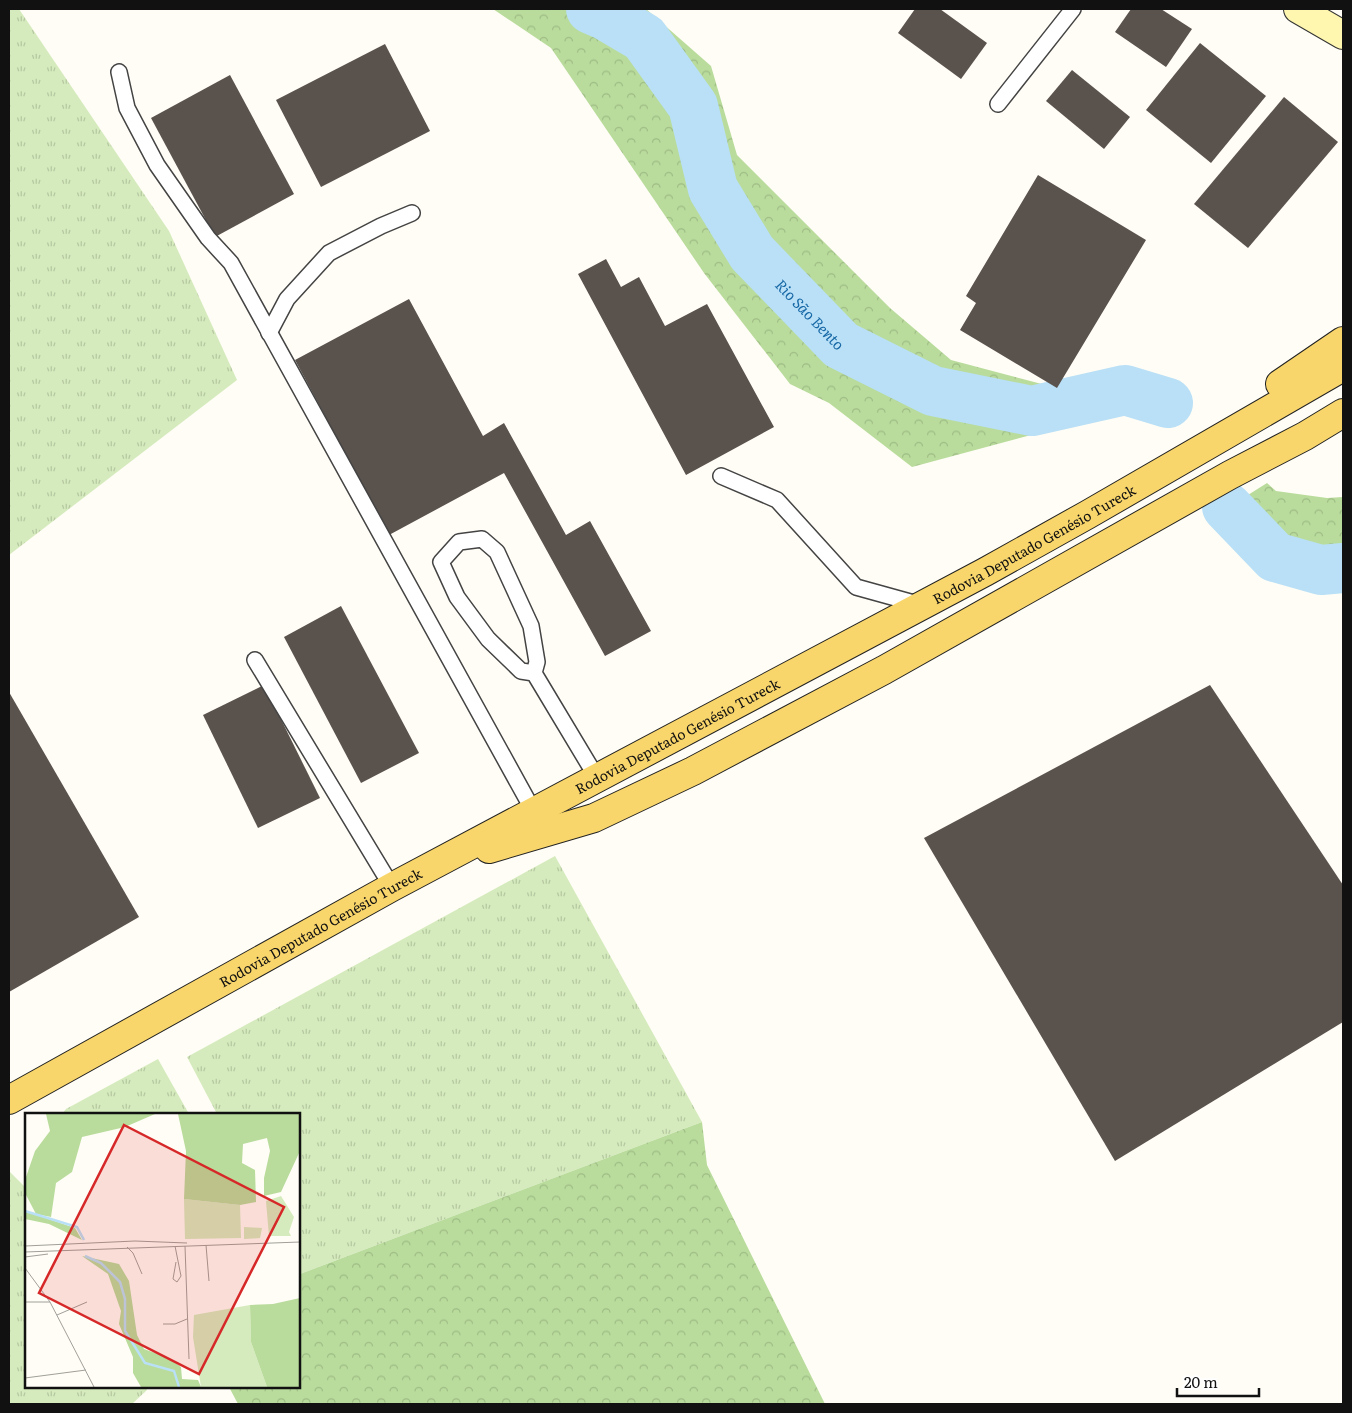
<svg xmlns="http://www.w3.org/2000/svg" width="1352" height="1413" font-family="Literata,serif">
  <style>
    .grass { fill: url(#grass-tufts) }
    .forest { fill: url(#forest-crowns) }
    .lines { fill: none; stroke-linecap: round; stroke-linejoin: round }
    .river { stroke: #b9e0f7; stroke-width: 50 }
    .building { fill: #5a524d }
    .lane-casing { stroke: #444; stroke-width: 18 }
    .secondary-casing { stroke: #333; stroke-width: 30 }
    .primary-casing { stroke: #222; stroke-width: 30 }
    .lane { stroke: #fff; stroke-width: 15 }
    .secondary { stroke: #fff6b0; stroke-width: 28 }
    .primary { stroke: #f9d66b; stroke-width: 28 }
    .labels { text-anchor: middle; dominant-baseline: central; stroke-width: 5; stroke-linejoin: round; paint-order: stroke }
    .street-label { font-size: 14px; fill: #111; stroke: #fff }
    .water-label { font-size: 15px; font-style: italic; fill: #1768a6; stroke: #fff }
    .inset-river { fill: none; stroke: #b9e0f7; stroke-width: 2.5 }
    .inset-road { fill: none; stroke: #a09f9a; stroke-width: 1 }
    .view { fill: #d62828; fill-opacity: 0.15; stroke: #d62828; stroke-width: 2.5 }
    .inset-edge { fill: none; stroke: #111; stroke-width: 2.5 }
  </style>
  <defs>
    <pattern id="grass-tufts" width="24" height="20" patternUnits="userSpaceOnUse" patternTransform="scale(1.25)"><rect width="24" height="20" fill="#d5ebbd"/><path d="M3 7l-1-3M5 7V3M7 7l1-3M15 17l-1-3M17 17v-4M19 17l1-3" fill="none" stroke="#b6c8a1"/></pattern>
    <pattern id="forest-crowns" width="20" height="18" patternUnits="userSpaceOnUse" patternTransform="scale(1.25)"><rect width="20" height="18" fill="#b9dc9c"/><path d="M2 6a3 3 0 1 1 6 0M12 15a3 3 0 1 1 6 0" fill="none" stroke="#9ebc85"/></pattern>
  </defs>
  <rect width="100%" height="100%" fill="#fffdf5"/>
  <g class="grass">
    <path d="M9,9H19L169,231L237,380L9,555Z"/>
    <path d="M555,856L702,1122L300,1274L299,1114H217L187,1057Z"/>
    <path d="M158,1059L189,1114H62L66,1109Z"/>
    <path d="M9,1171L26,1188V1387H146L147,1390L132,1404H9Z"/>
  </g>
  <g class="forest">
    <path d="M493,9H646L711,66L737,155L890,308L951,360L1057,388L1109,373L1188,393L912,467L829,403L790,384L704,273L551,48Z"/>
    <path d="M1267,483L1276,491L1327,498L1343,497V556L1326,559L1280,543L1240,500Z"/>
    <path d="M702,1122L707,1165L825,1404H238L229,1387H299L300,1274Z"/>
  </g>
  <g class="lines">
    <g class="river">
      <path id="s1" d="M591,9L605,15L644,38L693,106L713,189L752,253L841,345L933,391L1032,411L1125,390L1168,403"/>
      <path d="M1227,507L1275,557L1321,570L1343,568"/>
    </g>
  </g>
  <g class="building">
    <path d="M915,9H940L987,43L961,79L898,33Z"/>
    <path d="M1131,9H1161L1192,29L1166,67L1115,32Z"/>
    <path d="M1200,43L1266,96L1211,163L1146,110Z"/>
    <path d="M385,44L430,131L321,187L276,100Z"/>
    <path d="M1072,70L1130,117L1104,149L1046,101Z"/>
    <path d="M230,75L294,194L215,237L151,118Z"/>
    <path d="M1284,97L1338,142L1248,248L1194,204Z"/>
    <path d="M1038,175L1146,240L1057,388L960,330L976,303L966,296Z"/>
    <path d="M606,259L621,287L639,277L665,326L707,304L774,427L686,475L578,274Z"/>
    <path d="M409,299L483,436L504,423L566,535L590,521L651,631L605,656L504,473L389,535L295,360Z"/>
    <path d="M341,606L419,753L361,783L284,637Z"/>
    <path d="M264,685L320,798L258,828L203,715Z"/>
    <path d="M1210,685L1343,885V1022L1115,1161L924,838Z"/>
    <path d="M9,692L139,917L9,992Z"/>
  </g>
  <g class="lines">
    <defs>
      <g id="lane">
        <path d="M119,72L127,108L157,165L208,238L231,263L534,812"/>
        <path d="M998,104L1073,9"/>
        <path d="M269,333L287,299L329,253L381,226L412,213"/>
        <path d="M721,476L777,500L856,587L921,605"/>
        <path d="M255,660L392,887"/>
        <path d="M534,673L521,671L488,639L457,597L441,562L459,542L482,539L497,552L531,626L537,662L534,673L597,778"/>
      </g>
      <path id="secondary" d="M1298,9L1343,35"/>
      <g id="primary">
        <path d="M1280,384L1343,341"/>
        <path d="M489,849L594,818L693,771L884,670L1230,475L1305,436L1343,413"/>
        <path id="s2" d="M9,1100L392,887L985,572L1087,515L1343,367"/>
      </g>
    </defs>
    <use href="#lane" class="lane-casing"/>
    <use href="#secondary" class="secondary-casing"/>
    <use href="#primary" class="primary-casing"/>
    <use href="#lane" class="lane"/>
    <use href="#secondary" class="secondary"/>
    <use href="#primary" class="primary"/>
  </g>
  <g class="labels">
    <g class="street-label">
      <text stroke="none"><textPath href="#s2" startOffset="1166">Rodovia Deputado Genésio Tureck</textPath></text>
      <text stroke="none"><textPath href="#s2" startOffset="761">Rodovia Deputado Genésio Tureck</textPath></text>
      <text stroke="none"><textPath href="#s2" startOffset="356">Rodovia Deputado Genésio Tureck</textPath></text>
    </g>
    <g class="water-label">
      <text stroke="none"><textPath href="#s1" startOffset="389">Rio São Bento</textPath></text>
    </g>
  </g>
  <g transform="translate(25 1113)">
    <rect width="275" height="275" fill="#fffdf5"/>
    <path d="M256,83L269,104L264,119L266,123H244L241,88ZM159,86L215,92L216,125L160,126ZM219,114L237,115L235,125L219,126ZM225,192L226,229L242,274H176L168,224L169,202Z" fill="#d5ebbd"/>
    <path d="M21,1H130L100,14L57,24L47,59L31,70L26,104L11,101L0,80V67L10,38L25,18ZM153,1H275V38L256,79L239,83V65L245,38L242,25L218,31L217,50L230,57L231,89L215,92L159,86L161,38ZM0,98L50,115L57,127L24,111L0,106ZM57,143L94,151L104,168L112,222L119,236L144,245L156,254L157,266L173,267L176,274H116L108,260V244L94,211L96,198L83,161ZM275,185V274H242L226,229L225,192L248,191Z" fill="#b9dc9c"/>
    <path class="inset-river" d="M0,98L52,114L59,127M60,143L76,150L95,169L100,186V218L120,250L149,258L154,274"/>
    <path class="inset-road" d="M181,132L184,168M0,133L110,128L162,130M150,133L156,163L152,169L148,166L151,149M160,133L164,246M102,134L108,140L117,161M0,139L275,129M0,144L23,141M0,155L25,189L69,274M0,189H25M32,202L62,189M138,211H150L162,206M0,265L61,257"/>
    <path class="view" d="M99,12L259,94L174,261L14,180Z"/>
    <rect width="275" height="275" class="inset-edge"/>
  </g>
  <rect width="1352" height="1413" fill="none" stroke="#111111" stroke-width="20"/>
  <path d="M1177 1388v8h82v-8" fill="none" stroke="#111111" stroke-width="2.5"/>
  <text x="1184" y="1388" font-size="15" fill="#111111" stroke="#ffffff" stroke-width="4" paint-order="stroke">20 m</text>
</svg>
